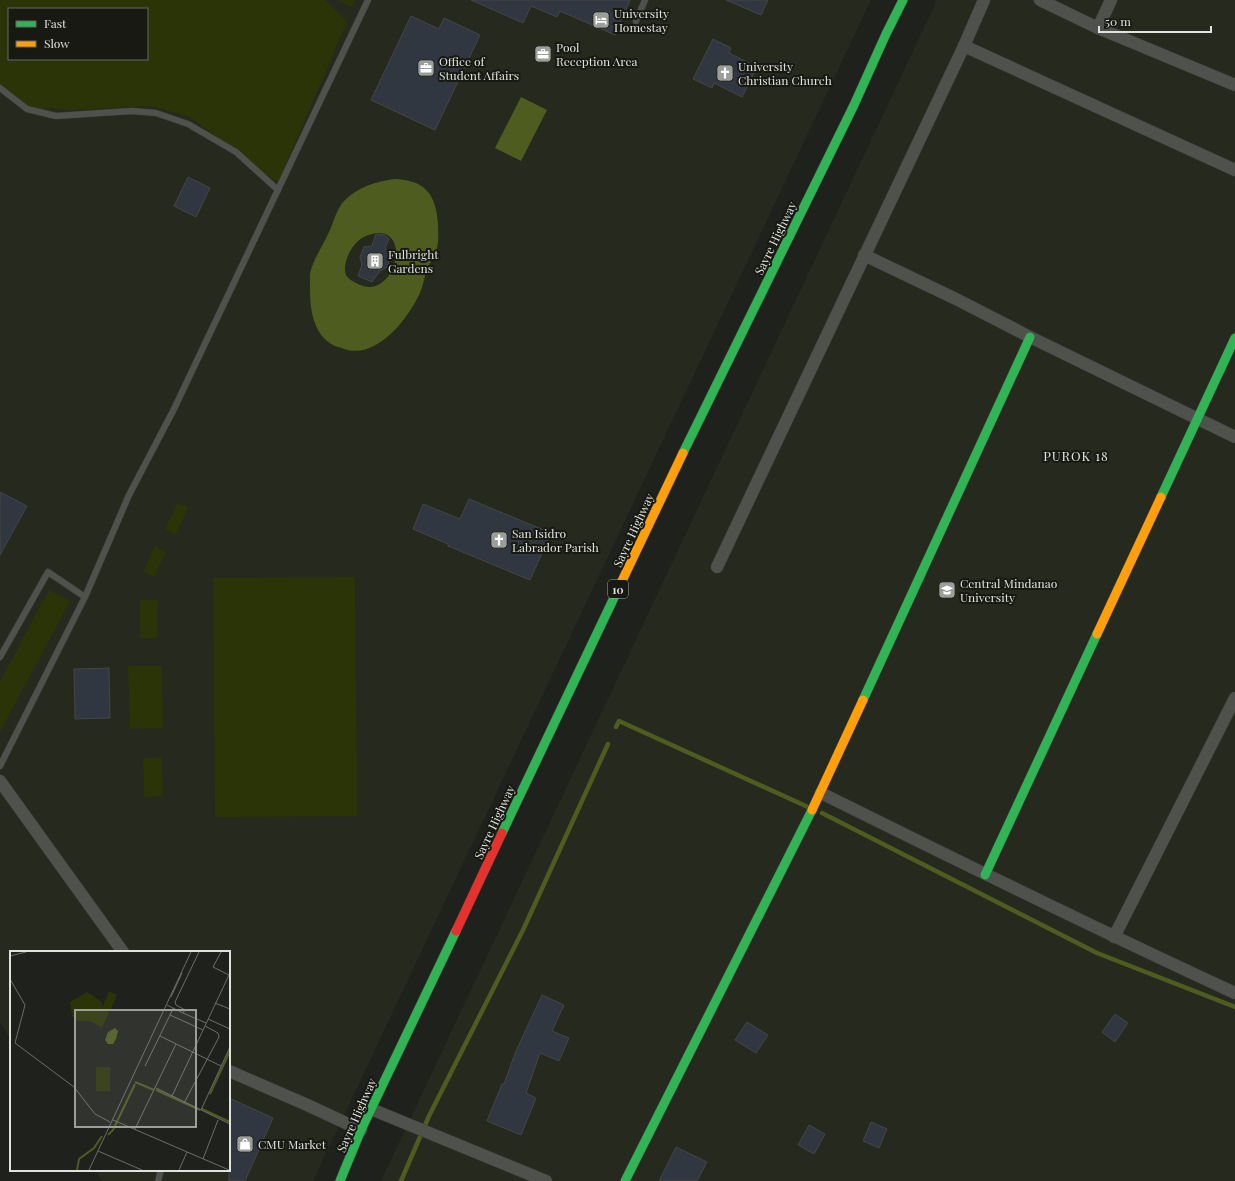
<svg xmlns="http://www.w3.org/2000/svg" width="1235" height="1181" font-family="'Playfair Display',serif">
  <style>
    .built { fill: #26291d; fill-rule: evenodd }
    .green { fill: #2b3406; fill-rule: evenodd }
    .water { fill: #4e5c1f; fill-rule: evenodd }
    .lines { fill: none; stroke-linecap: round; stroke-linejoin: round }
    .stream { stroke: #4e5c1f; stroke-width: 4.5 }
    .building { fill: #313740; stroke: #454645 }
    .lane-casing { stroke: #3c3d3a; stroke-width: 7 }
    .street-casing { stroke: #3c3d3a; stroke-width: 13 }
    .fast-casing { stroke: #3c3d3a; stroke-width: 10 }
    .slow-casing { stroke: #3c3d3a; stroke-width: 10 }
    .jam-casing { stroke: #3c3d3a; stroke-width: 10 }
    .lane { stroke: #4f514d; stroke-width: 6 }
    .street { stroke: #4f514d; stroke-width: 12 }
    .fast { stroke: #30b455; stroke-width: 9 }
    .slow { stroke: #ff9f0a; stroke-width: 9 }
    .jam { stroke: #e5322d; stroke-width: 9 }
    .labels { text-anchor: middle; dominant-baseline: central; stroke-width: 4; stroke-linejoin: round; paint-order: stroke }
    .shield { fill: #171912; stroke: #a4a6a0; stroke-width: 1 }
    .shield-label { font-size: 11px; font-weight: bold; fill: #e0e2dd }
    .poi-label { font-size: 12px; fill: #e0e2dd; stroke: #171912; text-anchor: start }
    .street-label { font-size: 12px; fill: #e0e2dd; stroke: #171912 }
    .neighbourhood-label { font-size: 13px; letter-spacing: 1px; fill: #e0e2dd; stroke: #171912 }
    .inset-river { fill: none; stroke: #4e5c1f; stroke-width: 2 }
    .inset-road { fill: none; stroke: #6c6e69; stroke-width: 1 }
    .view { fill: #9c9e99; fill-opacity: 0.15; stroke: #9c9e99; stroke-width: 2 }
    .inset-edge { fill: none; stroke: #e0e2dd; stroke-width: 2 }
  </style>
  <rect width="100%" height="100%" fill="#1f211c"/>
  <g class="built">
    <path d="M0,0H871L313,1181H102L95,1170H229V952H11V1040L0,1022ZM9,9H147V59H9Z"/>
    <path d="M937,0H1235V1181H381Z"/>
  </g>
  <g class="green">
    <path d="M0,0H325L347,22L278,183L190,117L151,106L71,110L53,108L30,110L0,88ZM9,9H147V59H9Z"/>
    <path d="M337,0H355L352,7Z"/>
    <path d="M177,503L188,508L176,535L165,529Z"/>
    <path d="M155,546L166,552L154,577L143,572Z"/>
    <path d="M355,577L357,816L215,817L213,578Z"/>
    <path d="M49,590L70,601L0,732V681Z"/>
    <path d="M140,600H158L157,638H140Z"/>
    <path d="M128,666H162L163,728L130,729Z"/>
    <path d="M162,757L163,796L144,797L143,758Z"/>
  </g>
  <g class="water">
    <path d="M521,97L547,110L521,161L495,148Z"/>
    <path d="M394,179C425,180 436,194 438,224C438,231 439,241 437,248C435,255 430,262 427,270C424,278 423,287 419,295C407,320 376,360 344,349C340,347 336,347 333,345C313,334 310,309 310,289C310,284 310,278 310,274C313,259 323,246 329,232C334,222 336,209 345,200C358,187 375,182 394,179ZM377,233C413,231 393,302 358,284C354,282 348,279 346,275C342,265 350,248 358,241C364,236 370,234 377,233Z"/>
  </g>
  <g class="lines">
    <g class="stream">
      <path d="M616,727L619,721L808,807"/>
      <path d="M822,813L1097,953L1235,1007"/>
      <path d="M401,1181L429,1116L523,930L608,744"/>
    </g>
  </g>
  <g class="building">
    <path d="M471,0H630L615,35L560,11L557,17L531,6L523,23Z"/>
    <path d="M726,0H768L761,15Z"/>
    <path d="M411,16L439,29L444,18L480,35L435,130L371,100Z"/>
    <path d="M713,39L731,48L729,53L757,67L742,97L714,83L712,88L693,79Z"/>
    <path d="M188,177L210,188L196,217L174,206Z"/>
    <path d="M376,234L384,235L389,239L385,248L391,254L387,267L380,271L372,282L358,276L362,265L360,257L364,247L372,246Z"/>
    <path d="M0,492L27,506L0,555Z"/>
    <path d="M469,499L551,533L530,580L448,546V544L413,529L423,504L460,519Z"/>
    <path d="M109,668L110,718L75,719L74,669Z"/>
    <path d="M542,995L564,1005L552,1031L569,1038L559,1061L540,1053L526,1093L536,1098L521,1135L487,1121L502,1084H504L516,1051Z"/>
    <path d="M1115,1014L1128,1023L1115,1042L1102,1032Z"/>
    <path d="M747,1022L768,1035L756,1053L735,1040Z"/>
    <path d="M229,1098L273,1118L245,1181H229Z"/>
    <path d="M871,1122L887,1129L879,1148L863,1141Z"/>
    <path d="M809,1125L825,1134L814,1154L798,1145Z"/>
    <path d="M676,1147L707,1162L697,1181H659Z"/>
  </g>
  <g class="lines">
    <defs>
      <g id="lane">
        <path d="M636,21L645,0"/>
        <path d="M0,88L27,109L56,116L132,111L156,113L188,124L236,152L278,190"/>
        <path d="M0,657L48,572L85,597"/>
        <path d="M0,766L85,597L129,495L174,409L368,0"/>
        <path d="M158,1181L161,1170"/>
      </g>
      <g id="street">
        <path d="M984,0L964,46L1235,170"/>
        <path d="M1040,0L1098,28L1111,0"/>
        <path d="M1098,28L1235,85"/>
        <path d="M864,255L956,299L1030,337L1235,437"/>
        <path d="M717,567L964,46"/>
        <path d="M0,781L123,952"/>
        <path d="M821,793C958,861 1096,929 1235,993"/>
        <path d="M1114,937L1235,698"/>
        <path d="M229,1071L305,1104L361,1130"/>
        <path d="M371,1109L546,1181"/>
      </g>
      <g id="fast">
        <path d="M683,453L854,105L886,34L903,0"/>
        <path d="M1161,497L1235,338"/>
        <path d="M863,700L1030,337"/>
        <path d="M502,833L621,583"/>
        <path d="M985,875L1097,634"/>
        <path d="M340,1181L361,1130L456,931"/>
        <path d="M625,1181L812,810"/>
      </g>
      <g id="slow">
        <path d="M621,583L683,453"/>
        <path d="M1097,634L1161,497"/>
        <path d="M812,810L863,700"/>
      </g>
      <path id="jam" d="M456,931L502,833"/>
    </defs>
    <use href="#lane" class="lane-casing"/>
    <use href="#street" class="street-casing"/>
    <use href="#fast" class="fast-casing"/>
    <use href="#slow" class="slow-casing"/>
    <use href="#jam" class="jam-casing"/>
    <use href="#lane" class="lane"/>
    <use href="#street" class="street"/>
    <use href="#fast" class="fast"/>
    <use href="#slow" class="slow"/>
    <use href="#jam" class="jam"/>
  </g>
  <defs>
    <symbol id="hotel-square" viewBox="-11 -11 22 22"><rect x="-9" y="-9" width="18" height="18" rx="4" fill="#9c9e99" stroke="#171912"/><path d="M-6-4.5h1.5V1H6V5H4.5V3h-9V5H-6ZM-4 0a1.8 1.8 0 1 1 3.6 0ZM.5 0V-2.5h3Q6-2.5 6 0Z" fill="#fff"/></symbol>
    <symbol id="office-square" viewBox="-11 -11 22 22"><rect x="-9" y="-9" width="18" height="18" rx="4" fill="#9c9e99" stroke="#171912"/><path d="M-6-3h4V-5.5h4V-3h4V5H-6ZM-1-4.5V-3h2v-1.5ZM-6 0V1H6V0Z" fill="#fff"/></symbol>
    <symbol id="church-square" viewBox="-11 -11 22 22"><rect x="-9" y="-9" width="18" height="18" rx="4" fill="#9c9e99" stroke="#171912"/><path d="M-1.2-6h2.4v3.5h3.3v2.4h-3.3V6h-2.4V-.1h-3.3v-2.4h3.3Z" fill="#fff"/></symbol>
    <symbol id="building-square" viewBox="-11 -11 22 22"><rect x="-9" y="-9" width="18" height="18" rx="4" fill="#9c9e99" stroke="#171912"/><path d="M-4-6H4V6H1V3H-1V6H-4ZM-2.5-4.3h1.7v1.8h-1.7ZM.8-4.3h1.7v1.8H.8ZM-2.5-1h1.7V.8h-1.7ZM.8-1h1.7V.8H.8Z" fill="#fff"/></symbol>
    <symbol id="university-square" viewBox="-11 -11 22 22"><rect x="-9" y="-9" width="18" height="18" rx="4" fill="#9c9e99" stroke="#171912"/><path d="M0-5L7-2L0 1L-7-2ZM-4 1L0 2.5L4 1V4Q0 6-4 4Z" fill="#fff"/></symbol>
    <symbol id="shop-square" viewBox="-11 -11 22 22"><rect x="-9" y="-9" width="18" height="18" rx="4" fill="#9c9e99" stroke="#171912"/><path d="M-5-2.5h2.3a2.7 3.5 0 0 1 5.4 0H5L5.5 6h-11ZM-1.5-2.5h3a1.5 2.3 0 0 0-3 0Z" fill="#fff"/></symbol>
  </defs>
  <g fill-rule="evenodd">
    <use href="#hotel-square" x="591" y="10" width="20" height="20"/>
    <use href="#office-square" x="533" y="44" width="20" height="20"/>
    <use href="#office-square" x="416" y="58" width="20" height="20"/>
    <use href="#church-square" x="715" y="63" width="20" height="20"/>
    <use href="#building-square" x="365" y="251" width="20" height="20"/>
    <use href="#church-square" x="489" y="530" width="20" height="20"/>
    <use href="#university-square" x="937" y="580" width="20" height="20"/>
    <use href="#shop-square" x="235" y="1134" width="20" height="20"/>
  </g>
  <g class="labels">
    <rect class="shield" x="608" y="580" width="20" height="18" rx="3"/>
    <g class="shield-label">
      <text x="618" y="589">10</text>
    </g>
    <g class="poi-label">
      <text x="614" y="13">University<tspan x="614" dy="14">Homestay</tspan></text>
      <text x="556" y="47">Pool<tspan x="556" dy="14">Reception Area</tspan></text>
      <text x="439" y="61">Office of<tspan x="439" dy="14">Student Affairs</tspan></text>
      <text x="738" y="66">University<tspan x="738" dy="14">Christian Church</tspan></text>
      <text x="388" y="254">Fulbright<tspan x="388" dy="14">Gardens</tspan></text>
      <text x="512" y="533">San Isidro<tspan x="512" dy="14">Labrador Parish</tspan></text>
      <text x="960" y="583">Central Mindanao<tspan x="960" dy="14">University</tspan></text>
      <text x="258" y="1144">CMU Market</text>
    </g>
    <g class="street-label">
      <text transform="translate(775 238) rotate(-64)">Sayre Highway</text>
      <text transform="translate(633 530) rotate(-65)">Sayre Highway</text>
      <text transform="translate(494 822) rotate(-65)">Sayre Highway</text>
      <text transform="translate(356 1115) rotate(-66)">Sayre Highway</text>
    </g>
    <g class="neighbourhood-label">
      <text x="1076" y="455">PUROK 18</text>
    </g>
  </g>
  <g transform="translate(10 951)">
    <rect width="220" height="220" fill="#1f211c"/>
    <path d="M99,40L107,44L100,60L97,59L99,62L92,77L80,70H68L62,65L60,51L77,41L92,51V57ZM86,116H100V140H86Z" fill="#2b3406"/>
    <path d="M105,77L108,80L106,88L103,93H98L95,89L98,81Z" fill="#4e5c1f"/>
    <path class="inset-river" d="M125,131L144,139M146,139L190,159M200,143L220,100M192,158L220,171M98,184L103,179L125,133M67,219L69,208L84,197L92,185"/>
    <path class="inset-road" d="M211,1L203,16L219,24M0,5L16,1M0,28L15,54L5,92L64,136L85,163L100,171M161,46L172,22M205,52L220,58M157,54L173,62L175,59L166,54L165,51L189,1M163,57L160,64L193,79M173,62L196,72M198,68L220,78M150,85L211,115M135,115L160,64M146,137L220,173M162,145L219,24M174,152L209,86L208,82L195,75M191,159L220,96M103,169L219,219M125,178L166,93M88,200L132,219M193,208L208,169M79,219L181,1M169,219L177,201"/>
    <path class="view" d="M65,59H186V176H65Z"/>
    <rect width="220" height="220" class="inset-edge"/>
  </g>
  <rect x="8" y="8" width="140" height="52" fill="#171912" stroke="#676963"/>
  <rect x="16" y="21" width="20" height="6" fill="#30b455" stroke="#676963"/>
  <text x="44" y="28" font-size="12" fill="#e0e2dd">Fast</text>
  <rect x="16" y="41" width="20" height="6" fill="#ff9f0a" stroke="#676963"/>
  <text x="44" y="48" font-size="12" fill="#e0e2dd">Slow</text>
  <path d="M1099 26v6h112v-6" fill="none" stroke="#e0e2dd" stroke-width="2"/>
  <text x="1105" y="26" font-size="12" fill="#e0e2dd" stroke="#171912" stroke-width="3" paint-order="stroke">50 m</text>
</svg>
